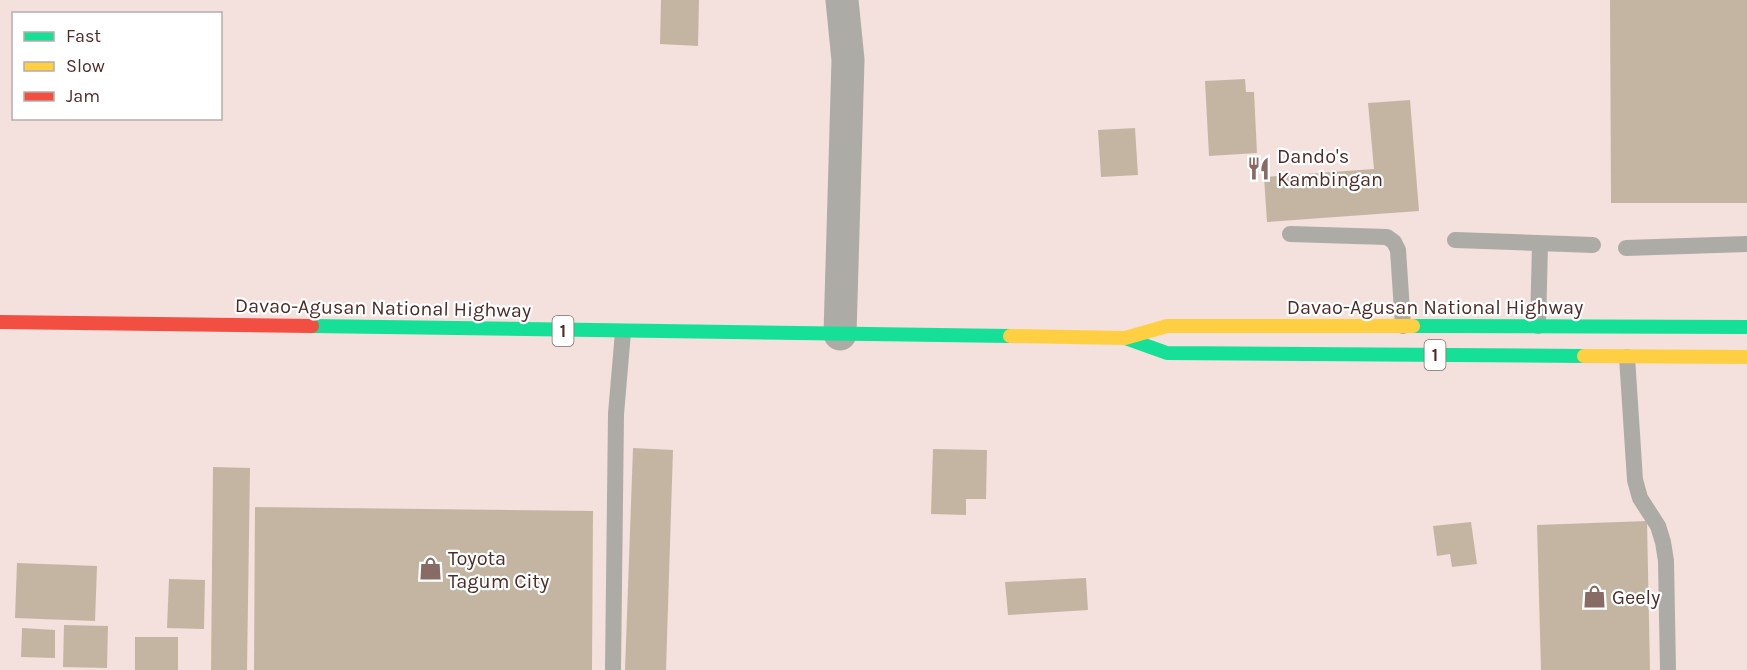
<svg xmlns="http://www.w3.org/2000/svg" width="1747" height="670" font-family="Karla,sans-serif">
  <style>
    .building { fill: #c4b5a3 }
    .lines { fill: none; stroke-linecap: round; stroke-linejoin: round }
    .lane { stroke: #adaba5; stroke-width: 16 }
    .street { stroke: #adaba5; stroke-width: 33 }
    .fast { stroke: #16e098; stroke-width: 14 }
    .slow { stroke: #ffcf43; stroke-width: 14 }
    .jam { stroke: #f24e42; stroke-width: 14 }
    .labels { text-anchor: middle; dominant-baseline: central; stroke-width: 4.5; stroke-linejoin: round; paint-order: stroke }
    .shield { fill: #fff; stroke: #846b68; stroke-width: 1.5 }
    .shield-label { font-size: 18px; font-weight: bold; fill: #502c27 }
    .poi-label { font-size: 20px; fill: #502c27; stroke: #fff; text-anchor: start }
    .street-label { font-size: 20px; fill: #502c27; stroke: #fff }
  </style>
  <rect width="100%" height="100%" fill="#f4e0dc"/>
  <g class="building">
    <path d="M661,0H699L698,46L660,44Z"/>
    <path d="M1610,0H1747V203H1611Z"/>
    <path d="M1245,79L1246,92H1254L1257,153L1209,156L1205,81Z"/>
    <path d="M1410,100L1419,211L1267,222L1264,177L1374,169L1368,103Z"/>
    <path d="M1135,128L1138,175L1101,177L1098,130Z"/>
    <path d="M633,448L673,450L666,670H625Z"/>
    <path d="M933,449L987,450L986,499H966V515L931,514Z"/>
    <path d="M213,467L250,468L247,670H211Z"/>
    <path d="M255,507L593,511L592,670H254Z"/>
    <path d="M1647,521L1650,670H1541L1537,525Z"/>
    <path d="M1471,522L1477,564L1452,567L1450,554L1437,556L1433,526Z"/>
    <path d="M17,563L97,566L95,621L15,618Z"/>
    <path d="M1086,578L1088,610L1008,615L1005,582Z"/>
    <path d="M169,579L205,580L204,629L167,628Z"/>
    <path d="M64,625L108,626L107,668L63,667Z"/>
    <path d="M22,628L55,630V658L21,657Z"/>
    <rect x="135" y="637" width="43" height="33"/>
  </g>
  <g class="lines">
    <g class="lane">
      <path d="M1290,234L1387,237L1394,242L1398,250L1403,326"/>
      <path d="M1455,240L1593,245"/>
      <path d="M1626,248L1747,244"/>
      <path d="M1538,326L1540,244"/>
      <path d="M1627,357L1635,480L1640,498L1658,526L1663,542L1666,561L1668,670"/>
      <path d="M613,670L616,414L623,332"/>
    </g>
    <path class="street" d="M840,334L848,60L842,0"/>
    <g class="fast">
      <path d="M312,326L1010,336"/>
      <path d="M1413,326L1747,327"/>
      <path d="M1125,338L1167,353L1584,356"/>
    </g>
    <g class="slow">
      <path d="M1010,336L1125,338L1167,326H1413"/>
      <path d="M1584,356L1747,357"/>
    </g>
    <path class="jam" d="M0,322L312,326"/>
  </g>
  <defs>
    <symbol id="restaurant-bare" viewBox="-9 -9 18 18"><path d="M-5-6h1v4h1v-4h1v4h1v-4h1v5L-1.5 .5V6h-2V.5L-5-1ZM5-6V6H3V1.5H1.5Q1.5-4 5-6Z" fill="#896b66" stroke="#fff" stroke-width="2.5" paint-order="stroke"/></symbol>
    <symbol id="shop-bare" viewBox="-9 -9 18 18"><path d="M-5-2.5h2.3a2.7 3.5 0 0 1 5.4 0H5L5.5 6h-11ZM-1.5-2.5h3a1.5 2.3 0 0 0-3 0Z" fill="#896b66" stroke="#fff" stroke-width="2.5" paint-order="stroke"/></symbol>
  </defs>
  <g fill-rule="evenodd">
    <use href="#restaurant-bare" x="1242" y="152" width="33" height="33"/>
    <use href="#shop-bare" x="414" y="552" width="33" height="33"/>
    <use href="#shop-bare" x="1578" y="580" width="33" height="33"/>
  </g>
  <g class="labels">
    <g class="shield">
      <rect x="552.5" y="316" width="21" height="30" rx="4.5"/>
      <rect x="1424.5" y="340" width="21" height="30" rx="4.5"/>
    </g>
    <g class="shield-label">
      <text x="563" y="331">1</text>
      <text x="1435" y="355">1</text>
    </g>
    <g class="poi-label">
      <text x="1277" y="156">Dando's<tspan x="1277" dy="23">Kambingan</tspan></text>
      <text x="448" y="558">Toyota<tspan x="448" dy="23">Tagum City</tspan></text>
      <text x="1612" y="597">Geely</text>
    </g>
    <g class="street-label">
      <text x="1435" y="307">Davao-Agusan National Highway</text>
      <text transform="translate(383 308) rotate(1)">Davao-Agusan National Highway</text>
    </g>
  </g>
  <rect x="12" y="12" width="210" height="108" fill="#ffffff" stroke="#b9aba9" stroke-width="1.5"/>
  <rect x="24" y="32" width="30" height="9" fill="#16e098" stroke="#b9aba9" stroke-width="1.5"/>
  <text x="66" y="42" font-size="18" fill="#502c27">Fast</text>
  <rect x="24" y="62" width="30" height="9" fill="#ffcf43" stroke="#b9aba9" stroke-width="1.5"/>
  <text x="66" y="72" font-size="18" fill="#502c27">Slow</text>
  <rect x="24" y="92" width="30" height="9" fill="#f24e42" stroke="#b9aba9" stroke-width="1.5"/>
  <text x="66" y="102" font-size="18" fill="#502c27">Jam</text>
</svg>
